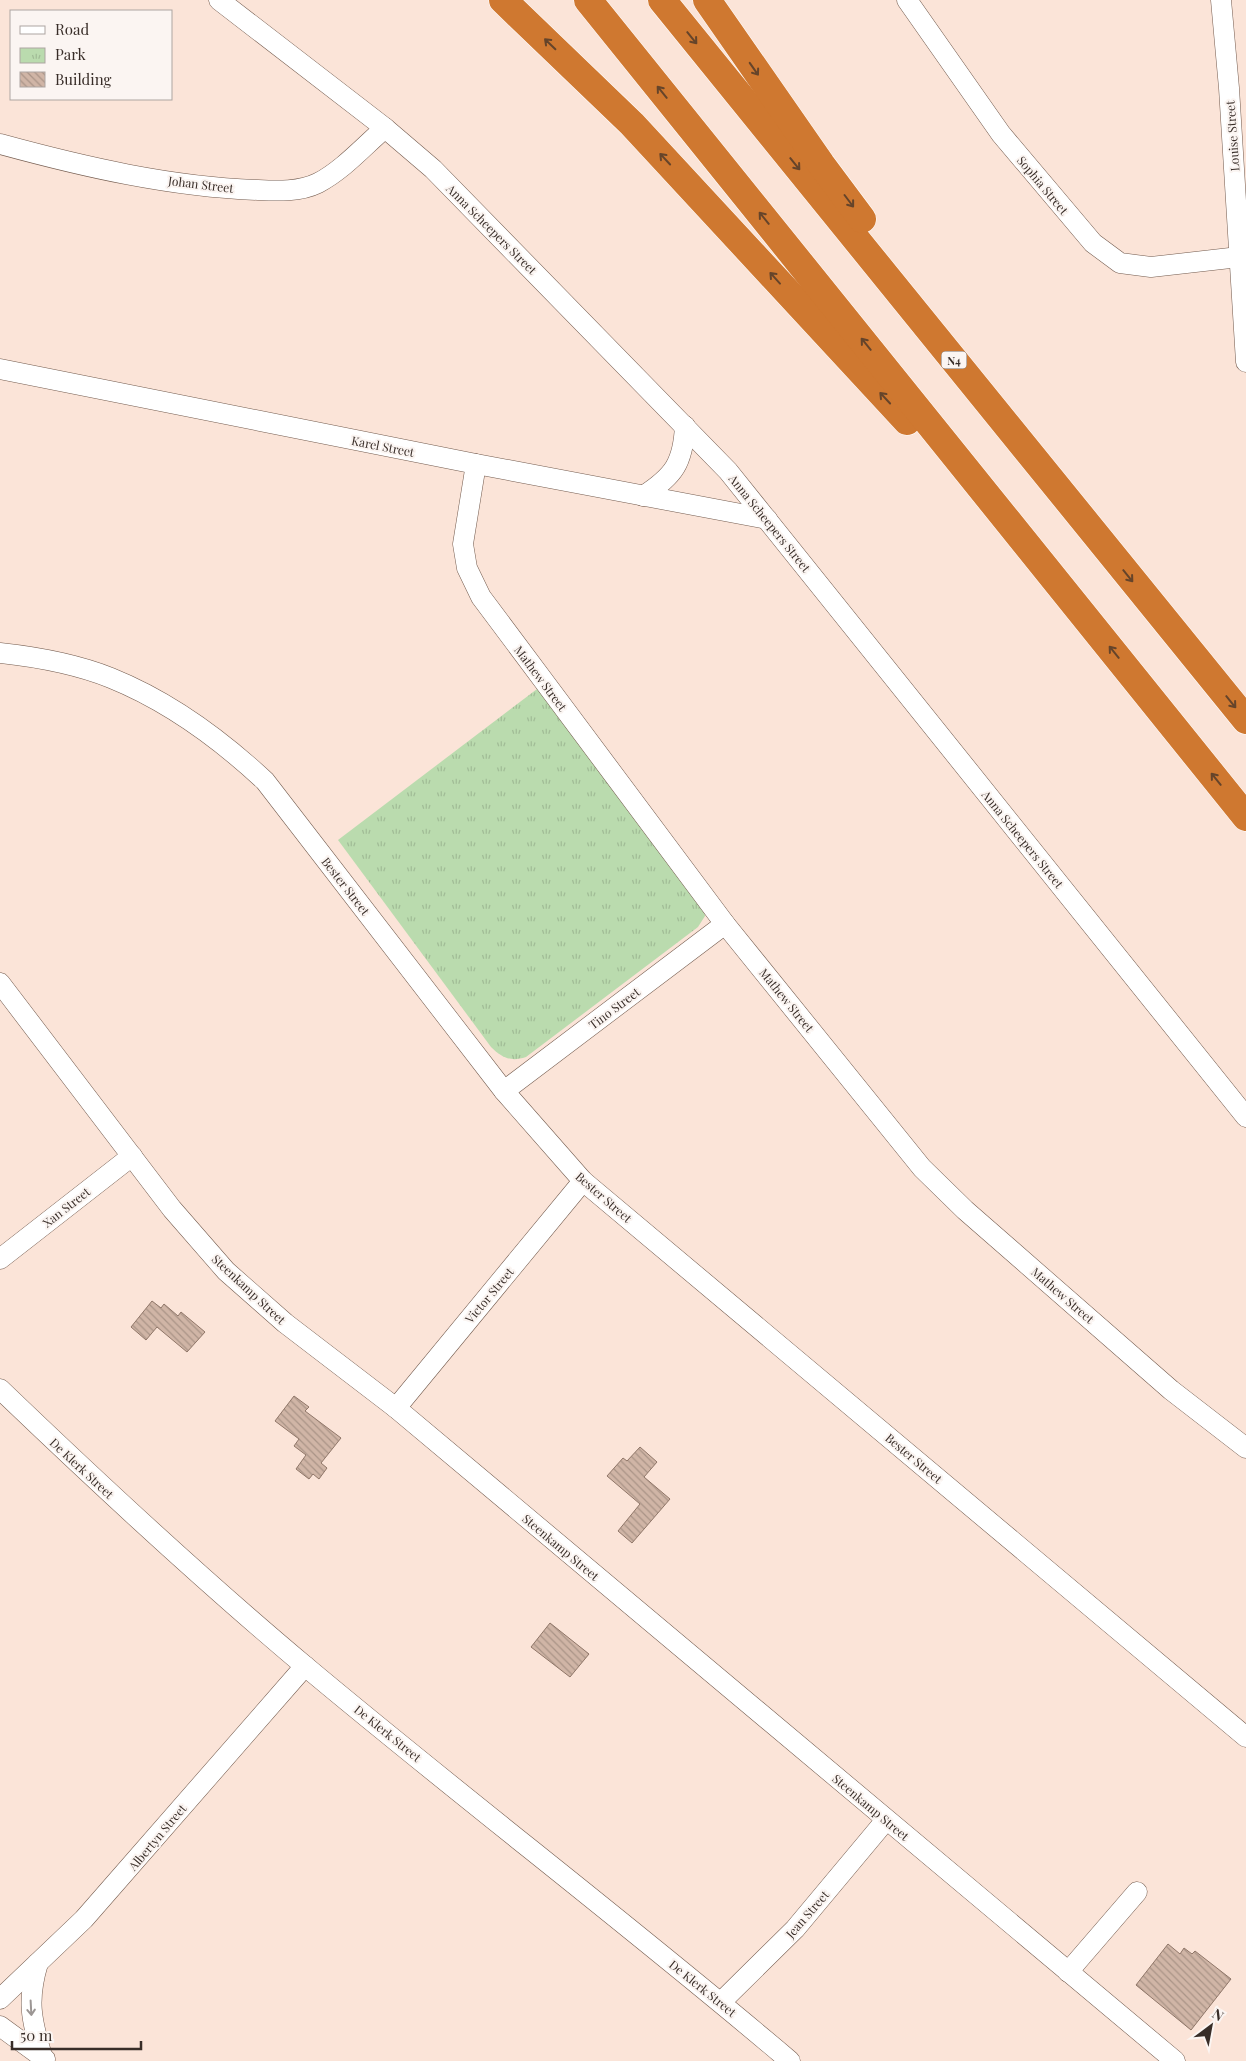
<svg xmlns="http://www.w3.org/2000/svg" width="1246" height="2061" font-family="'Playfair Display',serif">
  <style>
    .park { fill: url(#park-tufts) }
    .building { fill: url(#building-back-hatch); stroke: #8f7668 }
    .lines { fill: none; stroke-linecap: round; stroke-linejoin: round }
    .minor-casing { stroke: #735b4e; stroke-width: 21 }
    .highway-casing { stroke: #fff; stroke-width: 29 }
    .minor { stroke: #fff; stroke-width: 20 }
    .highway { stroke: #cf7830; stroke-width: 28 }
    .oneway { stroke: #65442a }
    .oneway2 { stroke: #9c9694 }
    .labels { text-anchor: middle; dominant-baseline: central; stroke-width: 4; stroke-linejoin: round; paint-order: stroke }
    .shield { fill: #fbf5f2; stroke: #726965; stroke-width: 1 }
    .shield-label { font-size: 11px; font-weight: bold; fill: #382d28 }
    .street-label { font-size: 12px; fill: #382d28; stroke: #fbf5f2 }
  </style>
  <defs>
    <pattern id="park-tufts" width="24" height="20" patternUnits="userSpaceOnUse" patternTransform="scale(1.25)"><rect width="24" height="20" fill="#badbae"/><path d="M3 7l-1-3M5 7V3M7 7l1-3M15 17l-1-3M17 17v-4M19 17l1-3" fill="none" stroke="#a1bc96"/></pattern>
    <pattern id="building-back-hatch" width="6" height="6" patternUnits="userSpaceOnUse" patternTransform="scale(1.25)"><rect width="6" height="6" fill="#d0b5a6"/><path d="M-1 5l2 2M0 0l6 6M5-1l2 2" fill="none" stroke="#aa9487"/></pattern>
  </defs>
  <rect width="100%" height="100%" fill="#fbe4d8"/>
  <path class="park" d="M541,686L704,907L705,916L698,927L526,1057C511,1062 502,1058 491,1047L338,840Z"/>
  <g class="building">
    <path d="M152,1301L161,1308L164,1304L178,1316L181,1312L205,1332L187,1352L157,1327L146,1340L131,1327Z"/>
    <path d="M294,1396L309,1407L305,1411L341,1438L321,1463L327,1468L319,1479L313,1474L309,1479L296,1469L306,1455L294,1446L299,1439L275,1421Z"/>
    <path d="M640,1447L657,1462L644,1477L670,1499L632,1543L618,1531L640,1504L607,1476L623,1458L627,1461Z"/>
    <path d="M550,1623L589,1654L570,1677L531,1647Z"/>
    <path d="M1168,1944L1180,1954L1184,1948L1192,1954L1195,1951L1231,1979L1191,2030L1136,1985Z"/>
  </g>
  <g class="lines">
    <defs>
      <g id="minor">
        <path d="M219,0L385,128L433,169L728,471L1246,1117"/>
        <path d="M907,0L1001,134L1093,243L1120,263L1151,267L1239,257"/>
        <path d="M1221,0L1229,88L1246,362"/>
        <path d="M0,144C84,167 171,187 258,190C277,191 300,192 318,183C343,170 364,146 385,128"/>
        <path d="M0,369L476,464L767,519"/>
        <path d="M476,464L463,544L467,568L481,597L543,680L725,924L922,1168L965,1210L1171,1390L1246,1448"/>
        <path d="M643,496C674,476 683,463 685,426"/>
        <path d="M0,653C37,657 76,664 111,678C168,701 220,739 265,781L504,1091L583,1181L1246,1737"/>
        <path d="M0,983L172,1209L226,1271L285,1323L396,1408L1175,2061"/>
        <path d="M504,1091L725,924"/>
        <path d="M0,1259L132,1156"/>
        <path d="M0,1389C99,1484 200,1578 305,1666C465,1800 631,1926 790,2061"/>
        <path d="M396,1408L583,1181"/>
        <path d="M38,1963C27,2000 31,2019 42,2056"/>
        <path d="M1068,1972L1137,1892"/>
        <path d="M0,1999L84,1919L305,1666"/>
        <path d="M721,2002L795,1929L886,1820"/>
        <path d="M0,2026L45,2059"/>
      </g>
      <g id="highway">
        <path d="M503,0L632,124L907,421"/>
        <path d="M588,0L1246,817"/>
        <path d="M662,0L1246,720"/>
        <path d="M707,0L821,164L862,219"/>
      </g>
    </defs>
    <use href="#minor" class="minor-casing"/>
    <use href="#highway" class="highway-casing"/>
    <use href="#minor" class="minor"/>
    <use href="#highway" class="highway"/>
  </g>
  <defs><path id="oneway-shaft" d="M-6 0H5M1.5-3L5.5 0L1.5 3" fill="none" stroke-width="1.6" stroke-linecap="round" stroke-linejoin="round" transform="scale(1.25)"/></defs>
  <g class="oneway">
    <use href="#oneway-shaft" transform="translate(692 38) rotate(51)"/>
    <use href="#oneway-shaft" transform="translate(550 44) rotate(-136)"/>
    <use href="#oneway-shaft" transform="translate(754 69) rotate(55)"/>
    <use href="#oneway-shaft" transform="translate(662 92) rotate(-129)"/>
    <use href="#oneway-shaft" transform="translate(665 159) rotate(-133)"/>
    <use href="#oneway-shaft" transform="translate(795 164) rotate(51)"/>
    <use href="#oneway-shaft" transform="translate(849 201) rotate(53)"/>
    <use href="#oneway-shaft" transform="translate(764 218) rotate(-129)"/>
    <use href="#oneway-shaft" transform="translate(775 278) rotate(-132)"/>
    <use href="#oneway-shaft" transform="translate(866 344) rotate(-129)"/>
    <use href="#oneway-shaft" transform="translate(885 398) rotate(-133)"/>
    <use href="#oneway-shaft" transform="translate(1128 576) rotate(51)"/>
    <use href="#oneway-shaft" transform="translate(1114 652) rotate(-129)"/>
    <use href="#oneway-shaft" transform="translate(1231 702) rotate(51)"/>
    <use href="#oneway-shaft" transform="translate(1216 779) rotate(-129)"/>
  </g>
  <use class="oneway2" href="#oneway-shaft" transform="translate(31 2008) rotate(87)"/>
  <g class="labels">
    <rect class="shield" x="941.5" y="351.5" width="25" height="17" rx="4"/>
    <g class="shield-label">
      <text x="954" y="360">N4</text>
    </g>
    <g class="street-label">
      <text transform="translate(1232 136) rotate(-94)">Louise Street</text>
      <text transform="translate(201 184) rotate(7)">Johan Street</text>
      <text transform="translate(1043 185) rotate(50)">Sophia Street</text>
      <text transform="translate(492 229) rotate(45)">Anna Scheepers Street</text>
      <text transform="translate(383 446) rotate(11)">Karel Street</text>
      <text transform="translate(770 523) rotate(51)">Anna Scheepers Street</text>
      <text transform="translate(541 678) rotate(53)">Mathew Street</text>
      <text transform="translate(1023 839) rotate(51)">Anna Scheepers Street</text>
      <text transform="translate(346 886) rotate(52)">Bester Street</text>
      <text transform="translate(787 1000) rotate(51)">Mathew Street</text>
      <text transform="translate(614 1008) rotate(-37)">Tino Street</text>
      <text transform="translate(604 1197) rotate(41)">Bester Street</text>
      <text transform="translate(66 1207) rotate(-38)">Xan Street</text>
      <text transform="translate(249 1289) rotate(43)">Steenkamp Street</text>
      <text transform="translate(489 1295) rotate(-50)">Victor Street</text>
      <text transform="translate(1063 1295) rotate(41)">Mathew Street</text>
      <text transform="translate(914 1458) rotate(40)">Bester Street</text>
      <text transform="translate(82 1468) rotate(43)">De Klerk Street</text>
      <text transform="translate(561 1547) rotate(40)">Steenkamp Street</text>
      <text transform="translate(388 1733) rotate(39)">De Klerk Street</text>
      <text transform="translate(871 1807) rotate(40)">Steenkamp Street</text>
      <text transform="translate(157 1837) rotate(-50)">Albertyn Street</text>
      <text transform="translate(807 1914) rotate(-49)">Jean Street</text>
      <text transform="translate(703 1988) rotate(39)">De Klerk Street</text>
    </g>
  </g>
  <rect x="10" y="10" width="162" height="90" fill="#fbf5f2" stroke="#ada5a1"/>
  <rect x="20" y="26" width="25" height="8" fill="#ffffff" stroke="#ada5a1"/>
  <text x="55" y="35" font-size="15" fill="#382d28">Road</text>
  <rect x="20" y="48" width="25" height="15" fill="url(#park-tufts)" stroke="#ada5a1"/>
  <text x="55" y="60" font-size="15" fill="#382d28">Park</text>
  <rect x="20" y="72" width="25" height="15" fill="url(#building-back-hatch)" stroke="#ada5a1"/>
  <text x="55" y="85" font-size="15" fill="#382d28">Building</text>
  <g transform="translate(1211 2026) rotate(32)" stroke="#fbf5f2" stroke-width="4" paint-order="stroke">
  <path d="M0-4L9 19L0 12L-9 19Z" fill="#382d28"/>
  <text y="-8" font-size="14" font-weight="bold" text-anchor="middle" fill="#382d28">N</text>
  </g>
  <path d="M12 2041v8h129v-8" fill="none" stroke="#382d28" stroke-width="2.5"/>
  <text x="20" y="2041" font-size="15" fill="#382d28" stroke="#fbf5f2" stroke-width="4" paint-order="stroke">50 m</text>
</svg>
